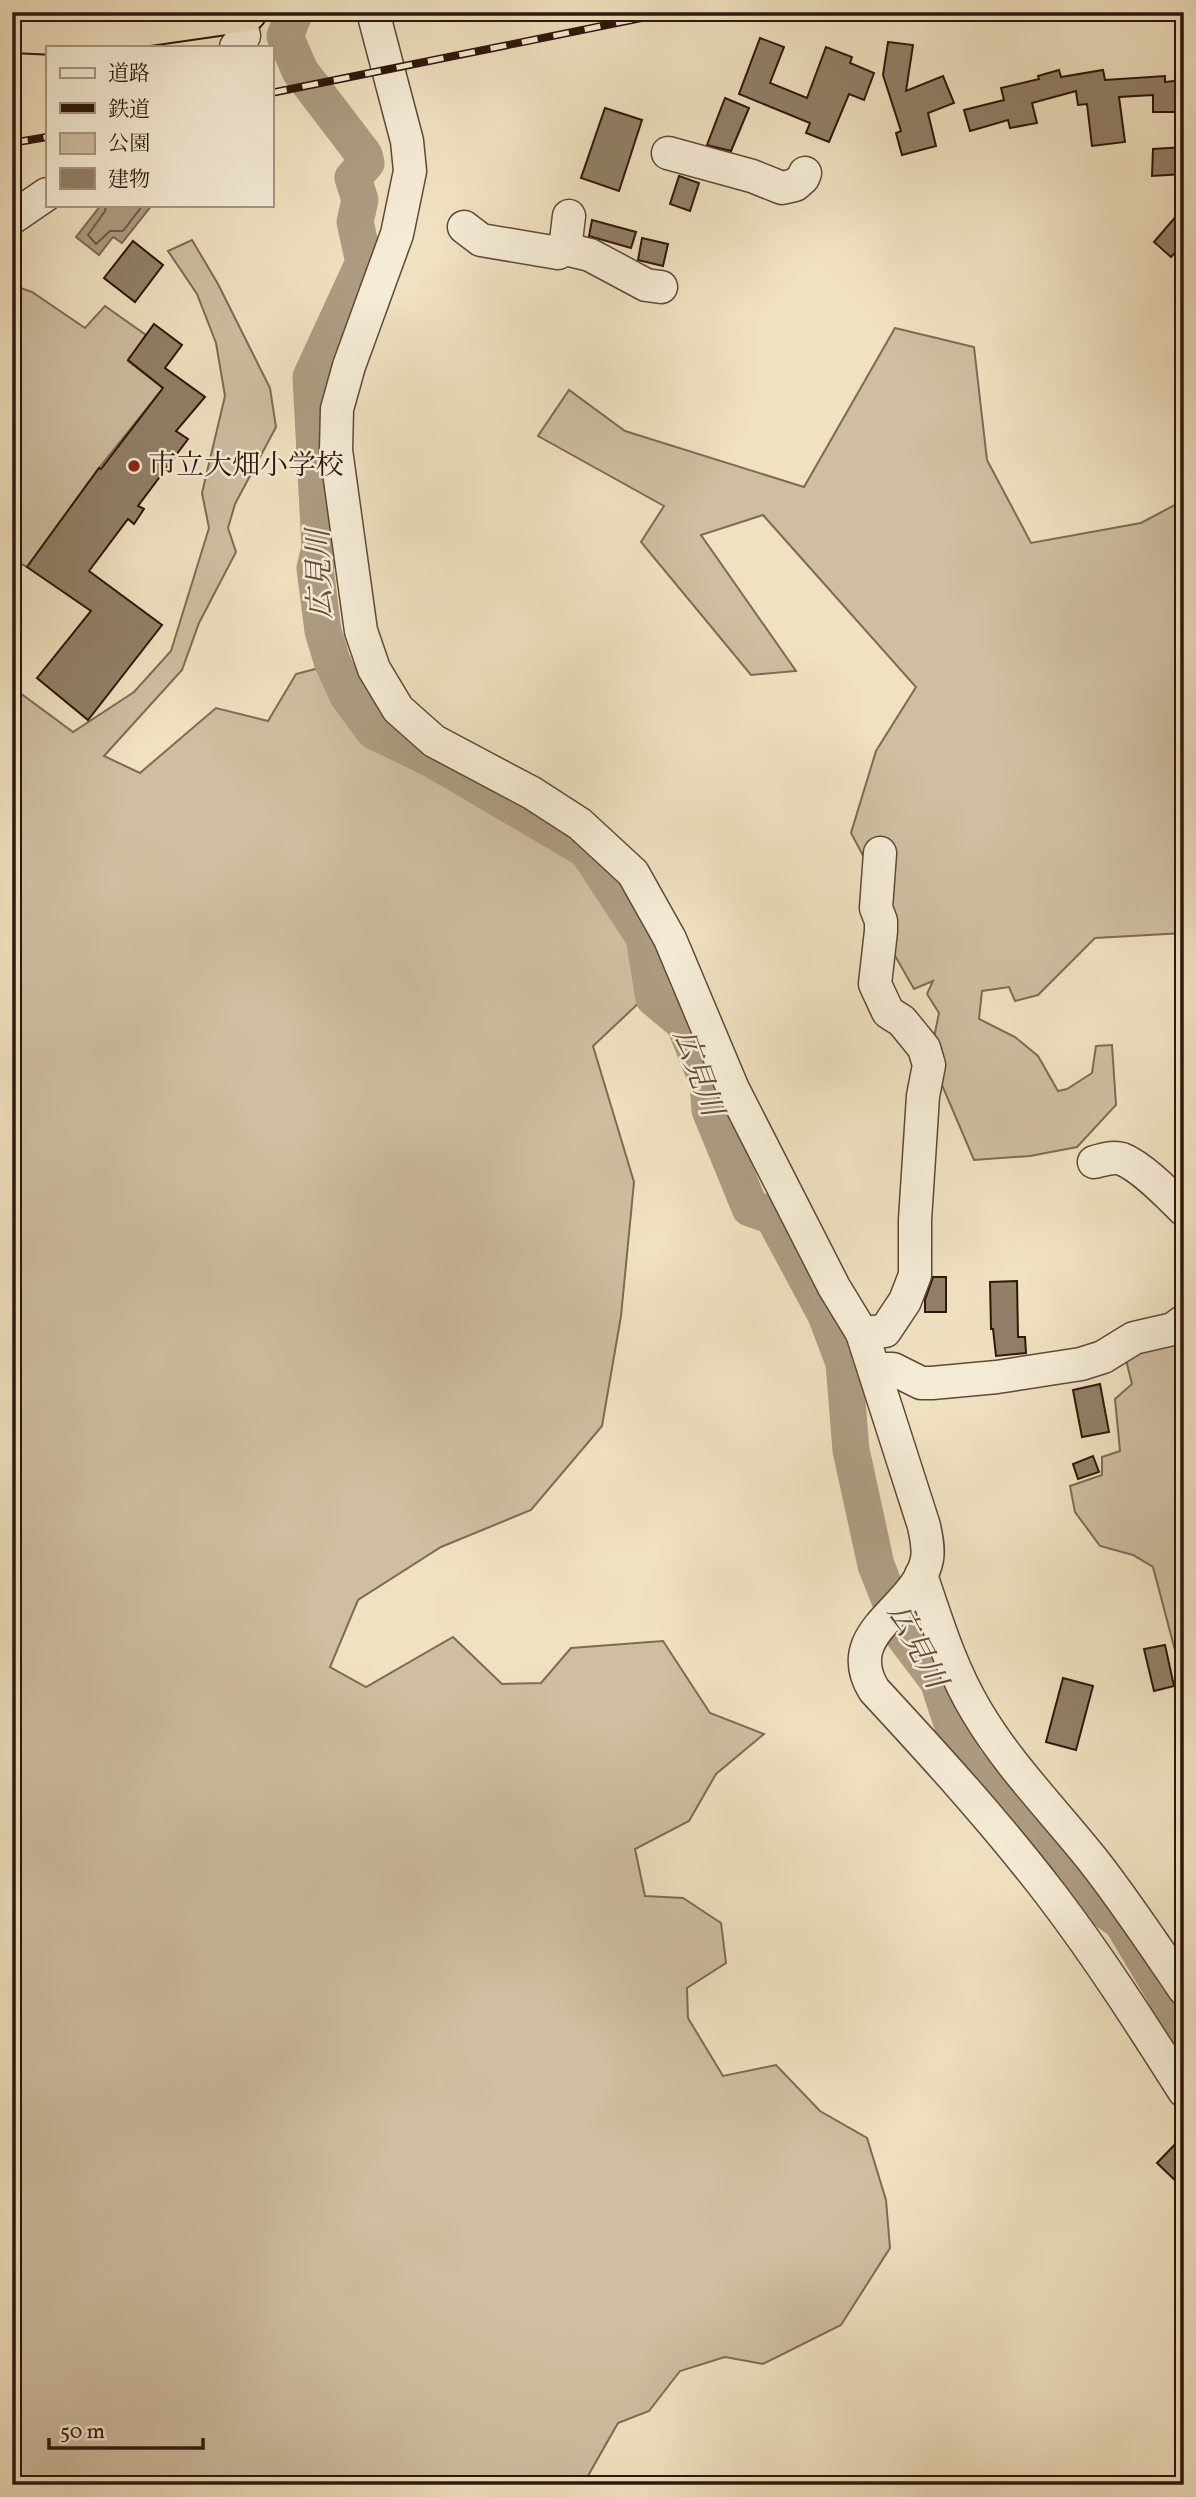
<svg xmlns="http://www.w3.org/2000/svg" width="1196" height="2497" font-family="Vollkorn,'Noto Serif JP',serif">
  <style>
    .green { fill: #cfbea1; stroke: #7e6a56; stroke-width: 2 }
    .water { fill: #ae9c82; stroke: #7a6652; stroke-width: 2 }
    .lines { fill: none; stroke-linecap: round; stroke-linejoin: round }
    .shore { stroke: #6e5946; stroke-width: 2 }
    .river { stroke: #ae9c82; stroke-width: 37 }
    .building { fill: #928069; stroke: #2d160b; stroke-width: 2 }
    .minor-casing { stroke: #5e4938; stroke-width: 35 }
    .highway-casing { stroke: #2d160b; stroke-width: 42 }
    .minor { stroke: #f5ecd6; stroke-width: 32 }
    .highway { stroke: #f0e1c0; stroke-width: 38 }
    .rail-casing { stroke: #2d160b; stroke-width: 8 }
    .rail { stroke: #f5ecd6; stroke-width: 5; stroke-dasharray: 16; stroke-linecap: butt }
    .poi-dot { fill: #8f2418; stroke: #f5ecd6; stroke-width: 2.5 }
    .labels { text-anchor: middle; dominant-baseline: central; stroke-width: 5; stroke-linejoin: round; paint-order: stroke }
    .poi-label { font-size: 28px; fill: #2d160b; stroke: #f5ecd6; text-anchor: start }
    .water-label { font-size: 30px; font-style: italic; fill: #614c3b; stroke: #f5ecd6 }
  </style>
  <rect width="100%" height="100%" fill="#f0e1c0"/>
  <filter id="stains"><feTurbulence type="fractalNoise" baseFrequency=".00286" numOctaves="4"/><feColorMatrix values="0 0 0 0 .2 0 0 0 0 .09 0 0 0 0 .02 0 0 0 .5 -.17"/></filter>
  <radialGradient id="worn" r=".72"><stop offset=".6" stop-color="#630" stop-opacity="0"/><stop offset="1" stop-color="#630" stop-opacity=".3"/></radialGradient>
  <g class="green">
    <path d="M192,240L218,284L270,388L276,427L235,504L228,528L236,552L199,623L182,670L104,756L140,773L216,708L268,721L296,674L319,668L349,718L379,746L574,856L631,934L642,1000L593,1046L634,1182L621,1316L602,1426L531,1510L441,1547L358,1600L330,1667L366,1687L453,1637L502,1684L541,1683L571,1648L663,1641L710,1713L764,1734L716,1774L689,1821L635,1849L645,1896L683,1898L721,1923L726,1963L687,1988L688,2018L723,2076L776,2065L820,2111L867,2138L886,2200L890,2248L841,2325L763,2364L725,2357L680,2371L649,2411L618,2423L589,2474L586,2485H12V687L73,732L134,692L171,651L209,528L202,493L225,396L216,343L197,294L168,251Z"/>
    <path d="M12,285L32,292L85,328L105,306L146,335L128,361L163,388L99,468L27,567L12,559Z"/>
    <path d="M895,328L974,347L987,460L1031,543L1141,523L1184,500V933L1095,938L1038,995L1015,1001L1009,987L982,991L979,1019L1015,1037L1038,1056L1058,1091L1067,1089L1092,1073L1096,1046L1112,1045L1116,1105L1077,1147L1030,1156L974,1160L930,1057L939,1013L927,994L933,981L914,989L894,954L887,901L851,833L876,751L916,687L763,515L701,535L796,671L751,675L641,542L664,506L538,436L569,390L625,431L804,487Z"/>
    <path d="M1184,1329V1672L1181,1673L1153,1567L1133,1555L1100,1546L1075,1512L1070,1486L1102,1475V1457L1120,1451L1115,1399L1132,1384L1125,1356Z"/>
  </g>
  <path class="water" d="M101,205H152L122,243L113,237L99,255L76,237Z"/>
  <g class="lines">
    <path class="shore" d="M106,205L105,211L88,235L96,244L110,231H123L143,205"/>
    <path class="river" d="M295,12L285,36L300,71L364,155L366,163L353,178L360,200L355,222L364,262L311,377L320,548L315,568L323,631L332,661L348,696L374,731L432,759L587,850L644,937L654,998L684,1023L708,1083L710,1110L750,1208L773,1216L826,1315L844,1363L851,1450L876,1565L904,1636L938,1681L964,1760L1014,1811L1029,1838L1066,1882L1122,1922L1163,1991L1184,2036"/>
  </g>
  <g class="building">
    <path d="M760,38L784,47L770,83L807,98L826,47L852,57L850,63L874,73L864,100L849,94L829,142L806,133L810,123L739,94Z"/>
    <path d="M888,42L913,45L906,91L943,76L954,103L928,113L936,146L902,155L896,133L901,131L883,75Z"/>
    <path d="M1059,70L1061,77L1103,70L1105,80L1165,76V82L1184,80V112H1153V95L1119,97L1125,142L1092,146L1087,104L1078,105L1076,91L1032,103L1037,123L1010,128L1008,120L970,131L964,110L1004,100L1001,88L1039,79L1038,76Z"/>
    <path d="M725,98L749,108L731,151L707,145Z"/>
    <path d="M605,108L642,120L619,191L581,178Z"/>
    <path d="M1184,147V174L1152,176L1153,149Z"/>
    <path d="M679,176L699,183L690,211L670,204Z"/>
    <path d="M1184,207V243L1171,257L1154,242Z"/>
    <path d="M592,220L636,232L631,248L589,236Z"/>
    <path d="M642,238L668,244L663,266L638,260Z"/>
    <path d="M133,241L163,265L135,302L104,278Z"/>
    <path d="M154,324L182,345L165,368L205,397L176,431L188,439L138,506L144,509L134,524L128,519L89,571L162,625L88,720L37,678L91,611L27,567L99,468L101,469L163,388L128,360Z"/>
    <path d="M933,1277H946V1312H925V1300Z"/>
    <path d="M1017,1281L1018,1337H1025L1026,1353L996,1356L993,1329H991L990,1282Z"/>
    <path d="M1100,1384L1109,1432L1082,1437L1073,1390Z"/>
    <path d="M1093,1456L1099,1472L1078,1479L1073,1464Z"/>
    <path d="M1165,1645L1174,1686L1154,1691L1144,1649Z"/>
    <path d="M1063,1678L1093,1686L1076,1750L1046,1742Z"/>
    <path d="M1184,2135V2189L1157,2163Z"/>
  </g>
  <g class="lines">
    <defs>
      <g id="minor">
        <path d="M373,12L407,141L410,171L397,234L349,366L337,409L336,450L361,631L374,669L398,709L434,741L532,793L580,824L633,873L670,939L733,1089L834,1287L862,1333L924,1526C926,1537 929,1548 927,1559C918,1610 838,1631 874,1690C936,1757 997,1824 1052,1896C1100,1959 1142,2025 1184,2091"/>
        <path d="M236,47L244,36L239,13"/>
        <path d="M668,153L752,176L782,188L795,185L803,178L805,173"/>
        <path d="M12,218L47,194"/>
        <path d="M464,227L481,240L558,253L565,249L569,216"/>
        <path d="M565,249L590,255L646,285L661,287"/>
        <path d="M1094,1162C1103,1160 1113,1156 1122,1159C1142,1167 1168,1194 1184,1210"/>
        <path d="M862,1333L885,1331L905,1301L915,1275V1220L923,1096L929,1065L924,1048L902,1021L888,1012L875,984L881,931V921L876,908L880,853"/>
        <path d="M874,1369H893L921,1383H932L997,1377L1081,1364L1103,1357L1134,1338L1173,1329L1184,1321"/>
        <path d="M921,1575C937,1622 951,1669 977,1712C1009,1766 1053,1810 1092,1859C1125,1901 1154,1945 1184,1989"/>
      </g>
      <path id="highway" d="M12,33L79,36L247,12"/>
    </defs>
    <use href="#minor" class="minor-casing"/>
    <use href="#highway" class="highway-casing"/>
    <use href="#minor" class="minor"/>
    <use href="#highway" class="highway"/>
    <defs>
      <g id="rail">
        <path d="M271,93L671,12"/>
        <path d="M12,143L47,137"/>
      </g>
    </defs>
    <use href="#rail" class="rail-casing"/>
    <use href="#rail" class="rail"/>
  </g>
  <circle class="poi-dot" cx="134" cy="466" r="7"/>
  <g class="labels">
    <g class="poi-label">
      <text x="148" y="466">市立大畑小学校</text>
    </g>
    <g class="water-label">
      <text transform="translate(321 574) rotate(-92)">広見川</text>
      <text transform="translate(697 1073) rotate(70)">広見川</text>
      <text transform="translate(916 1647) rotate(62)">広見川</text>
    </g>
  </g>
  <rect width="1196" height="2497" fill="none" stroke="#f0e1c0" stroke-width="42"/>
  <rect x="14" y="14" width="1168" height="2469" fill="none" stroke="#2d160b" stroke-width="3.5"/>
  <rect x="21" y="21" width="1154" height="2455" fill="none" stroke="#2d160b" stroke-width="2"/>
  <rect x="46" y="46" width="228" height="161" fill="#f5ecd6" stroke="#a59685" stroke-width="2"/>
  <rect x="60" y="68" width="35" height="10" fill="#f5ecd6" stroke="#a59685" stroke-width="2"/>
  <text x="108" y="80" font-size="21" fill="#2d160b">道路</text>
  <rect x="60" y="103" width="35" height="10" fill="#2d160b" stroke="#a59685" stroke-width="2"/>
  <text x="108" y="116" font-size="21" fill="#2d160b">鉄道</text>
  <rect x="60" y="133" width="35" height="21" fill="#cfbea1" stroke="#a59685" stroke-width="2"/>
  <text x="108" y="150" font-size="21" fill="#2d160b">公園</text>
  <rect x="60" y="168" width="35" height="21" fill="#928069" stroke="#a59685" stroke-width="2"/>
  <text x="108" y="186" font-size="21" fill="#2d160b">建物</text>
  <path d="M49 2438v10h154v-10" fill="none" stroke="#2d160b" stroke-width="3.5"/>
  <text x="60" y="2438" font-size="21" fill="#2d160b" stroke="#f5ecd6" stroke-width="5" paint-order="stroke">50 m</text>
  <rect width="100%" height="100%" filter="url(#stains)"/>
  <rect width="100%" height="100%" fill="url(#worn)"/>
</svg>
